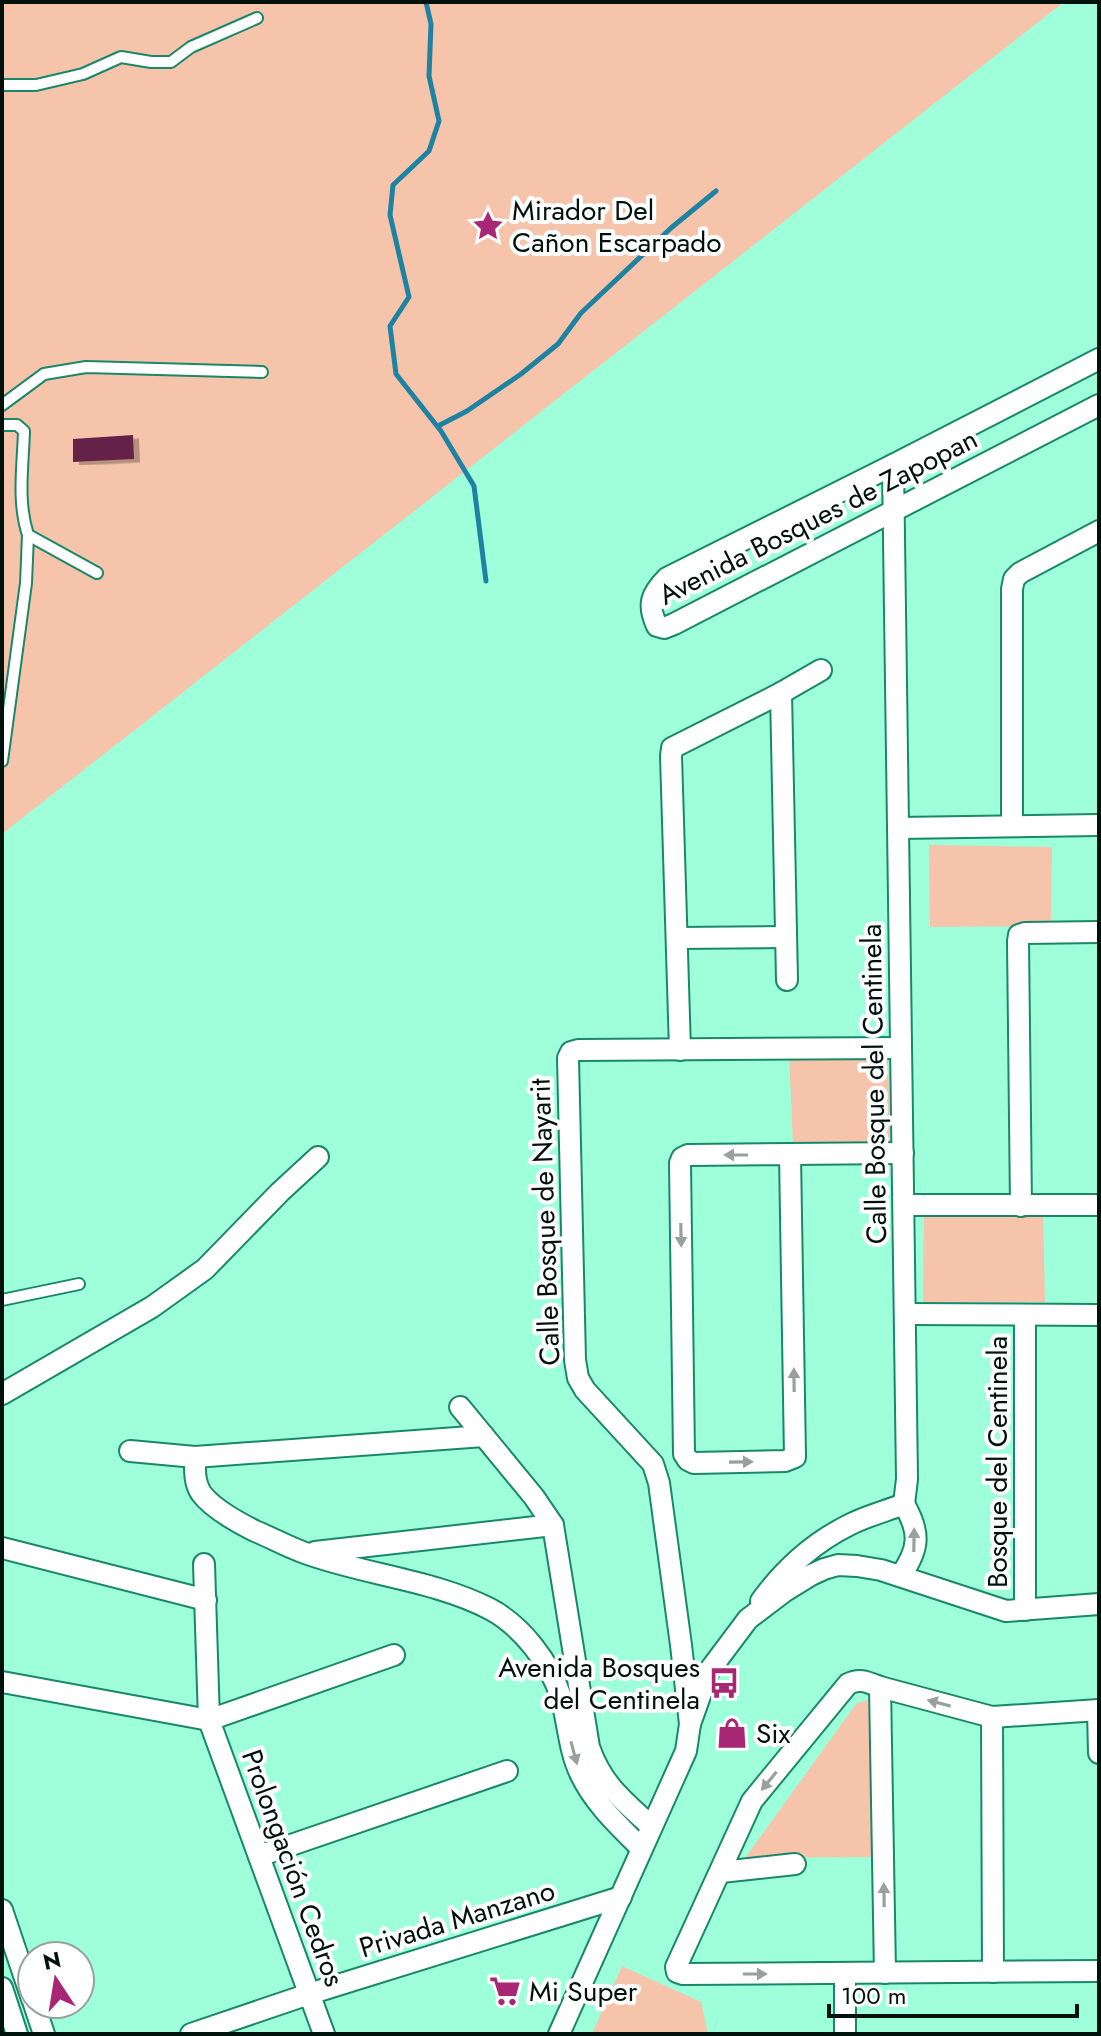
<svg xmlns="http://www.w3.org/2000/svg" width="1101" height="2036" font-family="Jost,sans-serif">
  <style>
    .green { fill: #f5c4ab }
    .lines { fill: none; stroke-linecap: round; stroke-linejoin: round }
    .stream { stroke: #1e83a3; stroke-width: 5 }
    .building { fill: #652349; filter: url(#shadow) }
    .lane-casing { stroke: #1a8768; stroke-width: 14 }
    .street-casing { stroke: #1a8768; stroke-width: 24 }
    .lane { stroke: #fff; stroke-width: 10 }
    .street { stroke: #fff; stroke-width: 20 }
    .oneway { fill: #99a09d }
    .labels { text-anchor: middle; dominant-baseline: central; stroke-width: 8; stroke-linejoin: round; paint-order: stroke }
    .poi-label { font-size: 28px; fill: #00120b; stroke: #fff; text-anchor: start }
    .street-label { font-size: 28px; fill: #00120b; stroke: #fff }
  </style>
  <defs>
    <filter id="shadow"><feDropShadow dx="6" dy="3.5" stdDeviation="0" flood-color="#0004"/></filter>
  </defs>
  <rect width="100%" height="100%" fill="#9effdb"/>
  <g class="green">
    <path d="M2,2H1064L2,834Z"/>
    <path d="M929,845L1052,847L1051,926L930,927Z"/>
    <path d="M888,1053L890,1143L793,1144L789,1054Z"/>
    <path d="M924,1208L1043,1211L1045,1302H923Z"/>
    <path d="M869,1699L876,1707L872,1857L745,1858L856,1704Z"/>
    <path d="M622,1966L701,2002L708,2034H592Z"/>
  </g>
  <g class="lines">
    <g class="stream">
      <path d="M426,2L431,24L429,76L439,121L429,151L393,185L390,215L409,297L390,326L396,374L441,431L474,486L486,581"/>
      <path d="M438,426L467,411L521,374L558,344L581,313L671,228L716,191"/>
    </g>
  </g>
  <path class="building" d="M133,435L134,459L73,462V439Z"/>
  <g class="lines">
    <defs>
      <g id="lane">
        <path d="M2,85H36L83,74L121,57L151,62H171L191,47L257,18"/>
        <path d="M2,405L44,374L86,367L262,372"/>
        <path d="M2,425H17L24,431C23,466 17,501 28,535L97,573"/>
        <path d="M2,761L26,583L28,535"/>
        <path d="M2,1300L79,1284"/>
      </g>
      <g id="street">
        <path d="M1099,359L893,465L667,578C651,594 647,605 657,626L664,628L674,624L1099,405"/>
        <path d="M893,465L907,1479L904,1504"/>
        <path d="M781,693L787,980"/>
        <path d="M1012,825V589L1014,579L1020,573L1099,531"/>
        <path d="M898,828L1099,825"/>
        <path d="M677,938L786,937"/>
        <path d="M680,1050L671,756L672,748L781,693L821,670"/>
        <path d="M790,1155L795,1457L785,1461L694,1463L688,1460L684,1454L680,1163L682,1158L688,1155L903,1153"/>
        <path d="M904,1205H1099"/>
        <path d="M1021,1206L1018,941L1019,935L1025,933L1099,932"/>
        <path d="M906,1314L1099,1315"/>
        <path d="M2,1394L152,1307L205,1269L280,1192L318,1157"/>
        <path d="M460,1407L534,1497L553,1525L589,1747C601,1783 623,1801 651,1826"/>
        <path d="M130,1451L195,1457L484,1436"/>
        <path d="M195,1457C195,1470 194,1482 201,1493C212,1508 239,1523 255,1531C272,1538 288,1547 305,1553C365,1575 434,1580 490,1609C522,1626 550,1663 561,1697C568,1722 569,1750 580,1773C594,1803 618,1825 641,1848"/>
        <path d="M2,1548L206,1600"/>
        <path d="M315,1552L553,1525"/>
        <path d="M204,1564L209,1720L324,2034"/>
        <path d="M901,1575C920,1548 920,1532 904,1504"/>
        <path d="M761,1601C785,1568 814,1542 851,1524C867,1516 886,1511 904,1504"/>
        <path d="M1025,1610V1315"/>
        <path d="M2,1682L209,1720L394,1655"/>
        <path d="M880,1687L885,1973"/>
        <path d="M1098,1710L1099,1753"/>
        <path d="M1099,1710L992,1717L880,1687C867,1682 860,1678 848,1684L752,1801L676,1967L677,1972L683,1974L1099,1971"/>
        <path d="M992,1717L993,1972"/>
        <path d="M690,1724L681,1645L659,1483L653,1464L585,1390L578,1378L575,1360L568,1058L571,1052L578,1050L901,1048"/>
        <path d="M259,1856L507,1771"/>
        <path d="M721,1872L795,1864"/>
        <path d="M2,1910L32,1999"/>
        <path d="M845,1973V2034"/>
        <path d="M2,1988L17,2034"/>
        <path d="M34,2004L44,2034"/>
        <path d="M191,2034L309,1994L621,1897"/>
        <path d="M559,2034L686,1751L690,1724L709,1671L748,1619L785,1591L811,1575L824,1569L838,1565L857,1566L881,1570L1006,1611L1099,1604"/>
      </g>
    </defs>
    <use href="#lane" class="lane-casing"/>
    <use href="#street" class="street-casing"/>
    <use href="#lane" class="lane"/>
    <use href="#street" class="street"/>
  </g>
  <defs><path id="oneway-solid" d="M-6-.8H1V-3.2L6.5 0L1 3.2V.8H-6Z" transform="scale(2)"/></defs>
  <g class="oneway">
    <use href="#oneway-solid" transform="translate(736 1155) rotate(180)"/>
    <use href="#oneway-solid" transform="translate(681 1235) rotate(89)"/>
    <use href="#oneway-solid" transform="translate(794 1380) rotate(-91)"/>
    <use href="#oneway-solid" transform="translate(741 1462) rotate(-1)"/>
    <use href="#oneway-solid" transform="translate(914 1540) rotate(-89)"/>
    <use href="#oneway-solid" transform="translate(939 1703) rotate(-165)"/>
    <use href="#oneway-solid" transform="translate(574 1753) rotate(75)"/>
    <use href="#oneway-solid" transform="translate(769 1781) rotate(129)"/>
    <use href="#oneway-solid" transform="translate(884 1895) rotate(-91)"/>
    <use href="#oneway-solid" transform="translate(755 1974)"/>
  </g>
  <defs>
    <symbol id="sight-bare" viewBox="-9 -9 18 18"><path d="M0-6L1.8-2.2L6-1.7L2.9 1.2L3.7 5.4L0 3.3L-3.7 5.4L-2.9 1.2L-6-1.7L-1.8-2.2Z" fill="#a82775" stroke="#fff" stroke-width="2.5" paint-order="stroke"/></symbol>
    <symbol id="bus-bare" viewBox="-9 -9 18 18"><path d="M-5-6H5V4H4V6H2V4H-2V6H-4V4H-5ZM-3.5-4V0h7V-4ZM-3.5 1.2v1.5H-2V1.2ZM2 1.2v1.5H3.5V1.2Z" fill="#a82775" stroke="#fff" stroke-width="2.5" paint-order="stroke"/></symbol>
    <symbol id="shop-bare" viewBox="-9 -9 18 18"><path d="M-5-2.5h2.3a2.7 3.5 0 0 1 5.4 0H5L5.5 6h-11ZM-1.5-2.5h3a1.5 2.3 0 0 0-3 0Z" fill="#a82775" stroke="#fff" stroke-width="2.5" paint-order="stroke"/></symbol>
    <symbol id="supermarket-bare" viewBox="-9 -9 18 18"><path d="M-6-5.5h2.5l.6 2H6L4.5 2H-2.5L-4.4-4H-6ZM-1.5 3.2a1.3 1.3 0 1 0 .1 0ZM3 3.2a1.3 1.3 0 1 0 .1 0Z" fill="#a82775" stroke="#fff" stroke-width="2.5" paint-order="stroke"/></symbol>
  </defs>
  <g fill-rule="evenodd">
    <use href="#sight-bare" x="466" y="204" width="44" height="44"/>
    <use href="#bus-bare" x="702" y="1661" width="44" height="44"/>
    <use href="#shop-bare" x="710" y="1711" width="44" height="44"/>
    <use href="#supermarket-bare" x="483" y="1969" width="44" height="44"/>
  </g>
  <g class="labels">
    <g class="poi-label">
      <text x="512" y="210">Mirador Del<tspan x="512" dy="32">Cañon Escarpado</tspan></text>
      <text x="700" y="1667" text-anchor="end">Avenida Bosques<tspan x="700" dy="32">del Centinela</tspan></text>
      <text x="756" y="1733">Six</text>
      <text x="529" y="1991">Mi Super</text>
    </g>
    <g class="street-label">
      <text transform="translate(818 517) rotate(-27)">Avenida Bosques de Zapopan</text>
      <text transform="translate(874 1084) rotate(-91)">Calle Bosque del Centinela</text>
      <text transform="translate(545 1222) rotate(-92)">Calle Bosque de Nayarit</text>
      <text transform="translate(997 1462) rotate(-90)">Bosque del Centinela</text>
      <text transform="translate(293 1868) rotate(70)">Prolongación Cedros</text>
      <text transform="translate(457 1919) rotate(-17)">Privada Manzano</text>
    </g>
  </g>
  <rect width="1101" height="2036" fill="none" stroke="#00120b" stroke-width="8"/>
  <g transform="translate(56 1980) rotate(348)"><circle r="38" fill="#ffffff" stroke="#99a09d" stroke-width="2"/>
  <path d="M0-6L14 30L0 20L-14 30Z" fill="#a82775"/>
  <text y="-12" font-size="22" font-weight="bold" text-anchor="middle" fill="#00120b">N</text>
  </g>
  <path d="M829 2004v12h248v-12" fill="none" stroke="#00120b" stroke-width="4"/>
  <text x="841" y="2004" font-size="24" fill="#00120b" stroke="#ffffff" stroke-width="6" paint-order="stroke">100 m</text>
</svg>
